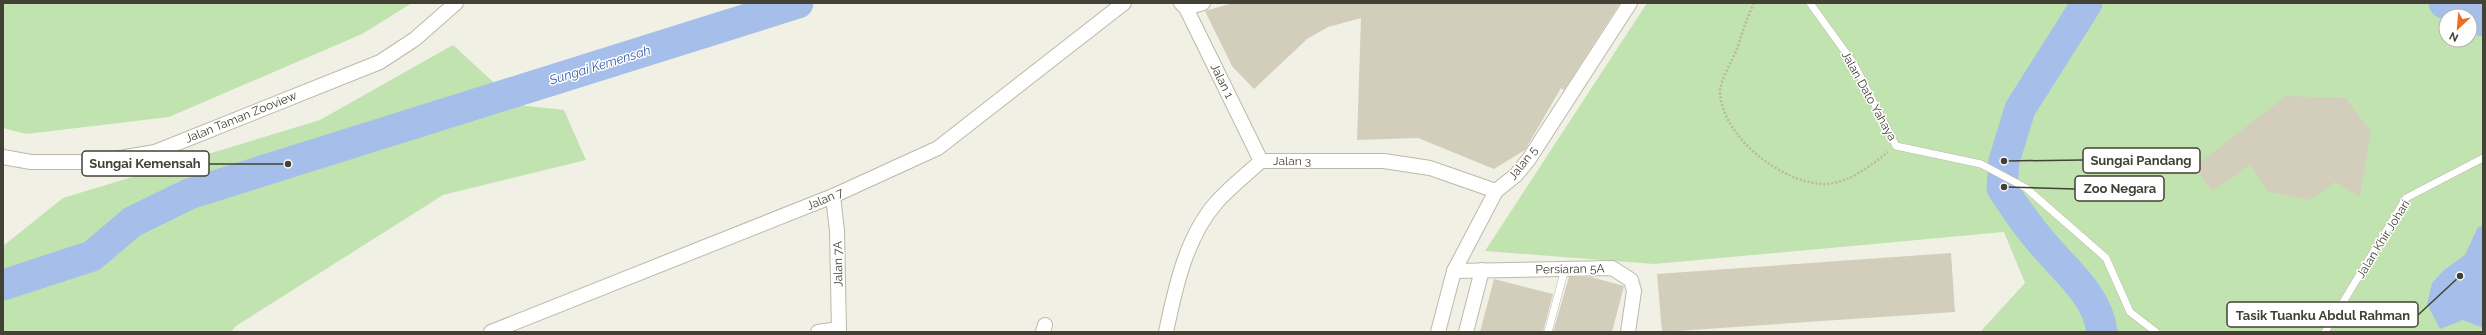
<svg xmlns="http://www.w3.org/2000/svg" width="2486" height="335" font-family="Raleway,sans-serif">
  <style>
    .green { fill: #c1e3b0; fill-rule: evenodd }
    .water { fill: #a5beea }
    .lines { fill: none; stroke-linecap: round; stroke-linejoin: round }
    .river { stroke: #a5beea; stroke-width: 31 }
    .building { fill: #d2cebb }
    .lane-casing { stroke: #bcb9a8; stroke-width: 8 }
    .street-casing { stroke: #bcb9a8; stroke-width: 16 }
    .path { stroke: #bcb89b; stroke-width: 2.5; stroke-dasharray: 2 2; stroke-linecap: butt }
    .lane { stroke: #fff; stroke-width: 7 }
    .street { stroke: #fff; stroke-width: 14 }
    .labels { text-anchor: middle; dominant-baseline: central; stroke-width: 3; stroke-linejoin: round; paint-order: stroke }
    .street-label { font-size: 12px; fill: #434135; stroke: #fff }
    .water-label { font-size: 13px; font-style: italic; fill: #375ea6; stroke: #fff }
    .leader { fill: none; stroke: #434135; stroke-width: 1.5 }
    .callout-dot { fill: #434135; stroke: #fff; stroke-width: 1.5 }
    .callout { fill: #fff; stroke: #434135; stroke-width: 1.5 }
    .callout-label { font-size: 13px; text-anchor: middle; font-weight: bold; fill: #434135 }
  </style>
  <rect width="100%" height="100%" fill="#f1f0e5"/>
  <g class="green">
    <path d="M3,3H412L362,34L169,117L26,134L3,128Z"/>
    <path d="M1647,3H2483V332H1980L2025,283L2004,232L1654,264L1485,251ZM2446,16H2470V40H2446Z"/>
    <path d="M453,45L518,105L564,110L586,160L443,195L236,326L231,332H3V246L63,198L320,120Z"/>
  </g>
  <path class="water" d="M2483,226V328L2463,320L2440,329L2427,304L2432,283L2444,270L2465,255L2478,227Z"/>
  <g class="lines">
    <g class="river">
      <path d="M2087,3L2020,109L2004,161L2002,188C2015,208 2028,227 2044,245C2065,270 2098,296 2102,332"/>
      <path d="M2444,3L2483,21"/>
      <path d="M3,285L92,256L132,222L189,194L798,3"/>
    </g>
  </g>
  <g class="building">
    <path d="M1233,3H1620L1564,90L1561,88L1525,150L1494,169L1418,138L1357,140L1361,18L1328,27L1307,39L1254,89L1232,66L1205,11Z"/>
    <path d="M2286,96L2346,98L2371,132L2360,197L2335,182L2311,200L2268,192L2250,165L2212,191L2194,167Z"/>
    <path d="M1951,253L1955,312L1662,332L1657,274Z"/>
    <path d="M1569,277H1591L1624,286L1612,332H1553Z"/>
    <path d="M1494,279L1553,294L1543,332H1480Z"/>
  </g>
  <g class="lines">
    <defs>
      <g id="lane">
        <path d="M1810,3L1854,64L1896,146L1981,164L2026,188L2106,258L2130,312L2156,332"/>
        <path d="M1548,332L1565,269"/>
        <path d="M2325,332L2406,198L2483,158"/>
      </g>
      <g id="street">
        <path d="M1181,3L1186,8L1261,161"/>
        <path d="M1186,8L1203,3"/>
        <path d="M3,157L31,162H97L155,152L380,62L415,39L456,3"/>
        <path d="M833,196L837,231L839,332"/>
        <path d="M1454,271L1612,268L1631,280L1634,291L1628,332"/>
        <path d="M491,332L833,196L938,148L1124,3"/>
        <path d="M818,332L839,329"/>
        <path d="M1043,332L1045,325"/>
        <path d="M1166,332C1175,289 1186,237 1216,203C1229,188 1246,175 1261,161H1384L1430,168L1496,191"/>
        <path d="M1438,332L1454,271L1496,191L1516,175L1529,159L1630,3"/>
        <path d="M1466,332L1482,270"/>
      </g>
    </defs>
    <use href="#lane" class="lane-casing"/>
    <use href="#street" class="street-casing"/>
    <path class="path" d="M1754,3C1747,18 1742,33 1737,49C1733,59 1720,81 1720,91C1721,136 1781,183 1824,184C1848,184 1870,166 1888,152"/>
    <use href="#lane" class="lane"/>
    <use href="#street" class="street"/>
  </g>
  <g class="labels">
    <g class="street-label">
      <text transform="translate(1222 81) rotate(64)">Jalan 1</text>
      <text transform="translate(1869 96) rotate(61)">Jalan Dato Yahaya</text>
      <text transform="translate(241 117) rotate(-22)">Jalan Taman Zooview</text>
      <text x="1292" y="161">Jalan 3</text>
      <text transform="translate(1523 163) rotate(-52)">Jalan 5</text>
      <text transform="translate(825 199) rotate(-23)">Jalan 7</text>
      <text transform="translate(2383 239) rotate(-58)">Jalan Khir Johari</text>
      <text transform="translate(838 264) rotate(-91)">Jalan 7A</text>
      <text transform="translate(1570 269) rotate(-1)">Persiaran 5A</text>
    </g>
    <g class="water-label">
      <text transform="translate(600 65) rotate(-17)">Sungai Kemensah</text>
    </g>
  </g>
  <path class="leader" d="M2004 161L2083 160M288 164L209 164M2004 187L2075 189M2460 276L2418 315"/>
  <g class="callout-dot">
    <circle cx="2004" cy="161" r="4"/>
    <circle cx="288" cy="164" r="4"/>
    <circle cx="2004" cy="187" r="4"/>
    <circle cx="2460" cy="276" r="4"/>
  </g>
  <g class="callout">
    <rect x="2083" y="148" width="117" height="25" rx="4"/>
    <rect x="82" y="151" width="127" height="25" rx="4"/>
    <rect x="2075" y="176" width="89" height="25" rx="4"/>
    <rect x="2227" y="302" width="191" height="25" rx="4"/>
  </g>
  <g class="callout-label">
    <text x="2141" y="165">Sungai Pandang</text>
    <text x="145" y="168">Sungai Kemensah</text>
    <text x="2120" y="193">Zoo Negara</text>
    <text x="2323" y="320">Tasik Tuanku Abdul Rahman</text>
  </g>
  <rect width="2486" height="335" fill="none" stroke="#434135" stroke-width="8"/>
  <g transform="translate(2458 28) rotate(206)"><circle r="19" fill="#ffffff" stroke="#b4b3ae"/>
  <path d="M0-3L7 15L0 10L-7 15Z" fill="#e96e24"/>
  <text y="-6" font-size="11" font-weight="bold" text-anchor="middle" fill="#434135">N</text>
  </g>
</svg>
